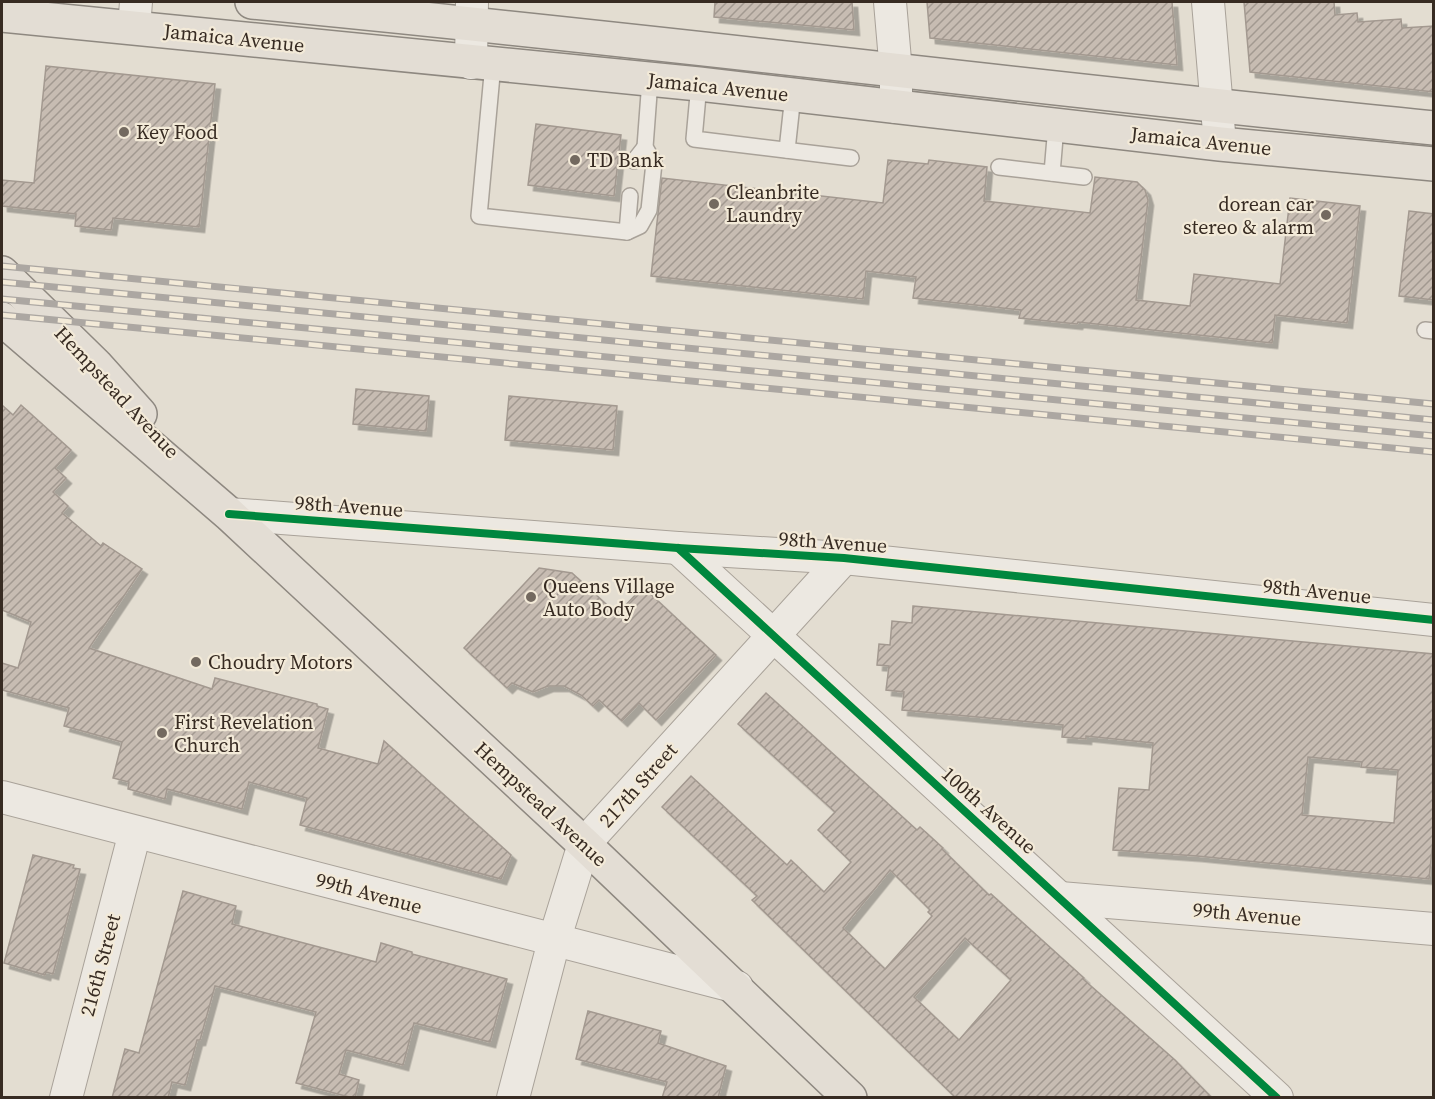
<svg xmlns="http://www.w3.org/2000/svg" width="1435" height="1099" font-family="'Source Serif 4',serif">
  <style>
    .building { fill: url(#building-hatch); stroke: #a39990; stroke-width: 1.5; fill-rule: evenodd; filter: url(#shadow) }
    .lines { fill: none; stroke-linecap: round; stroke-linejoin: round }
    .service-casing { stroke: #a9a299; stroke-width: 18 }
    .minor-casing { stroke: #a9a299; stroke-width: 34 }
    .primary-casing { stroke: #8e8880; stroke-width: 36 }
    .service { stroke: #ece8e1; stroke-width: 15 }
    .minor { stroke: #ece8e1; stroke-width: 32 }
    .primary { stroke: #e3ddd4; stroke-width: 33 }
    .rail-casing { stroke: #aca7a2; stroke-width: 7 }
    .rail { stroke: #f3ead8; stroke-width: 4.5; stroke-dasharray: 14; stroke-linecap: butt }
    .cycleway-casing { stroke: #f3ead8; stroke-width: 11 }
    .cycleway { stroke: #00873e; stroke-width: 8 }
    .poi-dot { fill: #73695f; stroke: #f3ead8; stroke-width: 2 }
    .labels { text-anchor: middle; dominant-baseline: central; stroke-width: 4.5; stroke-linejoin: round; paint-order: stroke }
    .street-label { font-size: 20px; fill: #372b22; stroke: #f3ead8 }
    .poi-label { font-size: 20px; fill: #372b22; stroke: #f3ead8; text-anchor: start }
  </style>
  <defs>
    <pattern id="building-hatch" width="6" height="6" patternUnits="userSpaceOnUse" patternTransform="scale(1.5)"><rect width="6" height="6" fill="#c7bcb2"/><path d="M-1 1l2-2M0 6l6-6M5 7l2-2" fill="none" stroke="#a29990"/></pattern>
    <filter id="shadow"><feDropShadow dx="5.5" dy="5.5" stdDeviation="0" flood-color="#0004"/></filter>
  </defs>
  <rect width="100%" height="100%" fill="#e3ddd1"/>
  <g class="building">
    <path d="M715,2H852L854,30L714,17Z"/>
    <path d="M927,2H1172L1177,65L930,38Z"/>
    <path d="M1244,2H1334L1335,15L1357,13L1358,22L1401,19L1402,28L1434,26V92L1250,72Z"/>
    <path d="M46,66L215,84L199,227L113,218L111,230L75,226L76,214L2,206V180L34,183Z"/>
    <path d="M536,124L621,135L614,196L528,185Z"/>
    <path d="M888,160L928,164L929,160L987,167L984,201L1090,213L1095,177L1137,182L1145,190L1148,200L1136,300L1190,306L1194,274L1280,284L1290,198L1360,206L1347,323L1275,315L1272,343L1078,322L1077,324L1019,318L1021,310L913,298L916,277L866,271L863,299L651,276L662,178L883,203Z"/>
    <path d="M1409,211L1434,214V300L1399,296Z"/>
    <path d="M356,389L429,396L426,431L353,424Z"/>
    <path d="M509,396L617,406L613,450L505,440Z"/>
    <path d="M2,405L13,415L21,405L71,450L55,468L66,478L53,492L68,506L62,513L101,546L103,543L142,569L89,648L212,689L215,678L317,704V706L328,709L318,748L378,764L384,741L511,855L501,879L300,825L307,798L249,782L242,809L167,789L165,799L128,789L129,782L113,778L122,742L64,726L69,708L2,690V663L18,668L31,622L2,610Z"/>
    <path d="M539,568L572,573L617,614L643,587L716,655L656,720L639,703L622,721L599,700L593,706L581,695L564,686H548L533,692L512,683L507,688L464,648Z"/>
    <path d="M913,606L1434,654V830L1429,879L1197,856L1113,850L1119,788L1149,790L1153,743L1086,736V739L1062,737L1063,725L902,710L904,692L886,690L889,666L877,665L879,644L890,645L892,621L912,623ZM1308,757L1362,762L1361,767L1398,770L1394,823L1302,815Z"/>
    <path d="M766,693L917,830L920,827L943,848L942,849L989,895L991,894L1084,978L1083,979L1175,1060L1212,1098H956L752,900L757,896L662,807L691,776L787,865L791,860L824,892L851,862L818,830L835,812L738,724ZM890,870L930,910L928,912L932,916L885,969L843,928ZM965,938L1011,980L959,1040L914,997Z"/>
    <path d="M33,855L74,865L73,868L80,869L53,974L46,972L45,975L4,963Z"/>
    <path d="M183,891L236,906L232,924L376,962L381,943L412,952V954L507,979L490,1042L414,1023L403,1065L346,1050L339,1074L359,1080L355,1098H353L296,1083L316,1012L215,986L200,1040H197L185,1085L172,1082L168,1098H112L125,1049L139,1053Z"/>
    <path d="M588,1011L661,1031L658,1043L726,1066L718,1098H662L667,1082L576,1059Z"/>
  </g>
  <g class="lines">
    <defs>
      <g id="service">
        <path d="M493,64L479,216L627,232L640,226L649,210L654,163L645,147L650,80"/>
        <path d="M699,84L694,139L851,158"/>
        <path d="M787,150L793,95"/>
        <path d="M634,161L645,147"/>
        <path d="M999,167L1084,177"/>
        <path d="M1052,173L1056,126"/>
        <path d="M627,232L630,196"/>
        <path d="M1425,330L1434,331"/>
      </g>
      <g id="minor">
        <path d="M890,2L896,72V107"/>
        <path d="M1208,2L1220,144"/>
        <path d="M134,27L136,2"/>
        <path d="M471,63L472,2"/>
        <path d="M229,514L678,548L844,558L1434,620"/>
        <path d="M678,548L1277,1098"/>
        <path d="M2,797L737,987"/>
        <path d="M1060,898L1434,929"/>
        <path d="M66,1098L135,832"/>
        <path d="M513,1098L554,941L584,844L844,558"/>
      </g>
      <g id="primary">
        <path d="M252,2C646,39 1039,89 1434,128"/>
        <path d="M2,15L699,84L1220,144L1434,164"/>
        <path d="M2,273L96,365L140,414"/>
        <path d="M2,319L229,514L584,844L850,1098"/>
      </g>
    </defs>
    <use href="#service" class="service-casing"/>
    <use href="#minor" class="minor-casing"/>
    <use href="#primary" class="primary-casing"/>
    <use href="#service" class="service"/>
    <use href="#minor" class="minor"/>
    <use href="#primary" class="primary"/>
    <defs>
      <g id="rail">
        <path d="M2,266L1434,404"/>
        <path d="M2,282L1434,420"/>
        <path d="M2,299L1434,436"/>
        <path d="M2,315L1434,452"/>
      </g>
    </defs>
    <use href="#rail" class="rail-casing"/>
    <use href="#rail" class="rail"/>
    <defs>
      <g id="cycleway">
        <path d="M229,514L678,548L844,558L1434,620"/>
        <path d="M678,548L1277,1098"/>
      </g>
    </defs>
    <use href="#cycleway" class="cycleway-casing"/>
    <use href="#cycleway" class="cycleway"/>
  </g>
  <g class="poi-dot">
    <circle cx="124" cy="132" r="6"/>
    <circle cx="575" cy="160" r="6"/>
    <circle cx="714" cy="204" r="6"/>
    <circle cx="1326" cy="215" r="6"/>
    <circle cx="531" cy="597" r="6"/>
    <circle cx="196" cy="662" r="6"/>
    <circle cx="162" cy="733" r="6"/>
  </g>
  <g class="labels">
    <g class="street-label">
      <text transform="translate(234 38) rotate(6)">Jamaica Avenue</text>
      <text transform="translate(718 87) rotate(6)">Jamaica Avenue</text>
      <text transform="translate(1201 141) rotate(6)">Jamaica Avenue</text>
      <text transform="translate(117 392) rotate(47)">Hempstead Avenue</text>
      <text transform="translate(349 506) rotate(4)">98th Avenue</text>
      <text transform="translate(833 542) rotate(4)">98th Avenue</text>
      <text transform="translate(1317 591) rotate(6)">98th Avenue</text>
      <text transform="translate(638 785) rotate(-48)">217th Street</text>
      <text transform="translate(541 804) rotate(43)">Hempstead Avenue</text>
      <text transform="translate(989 810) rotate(42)">100th Avenue</text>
      <text transform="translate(369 893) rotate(15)">99th Avenue</text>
      <text transform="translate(1247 914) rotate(5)">99th Avenue</text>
      <text transform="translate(100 965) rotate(-75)">216th Street</text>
    </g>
    <g class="poi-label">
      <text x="136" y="132">Key Food</text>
      <text x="587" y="160">TD Bank</text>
      <text x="726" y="192">Cleanbrite<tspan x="726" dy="23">Laundry</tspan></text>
      <text x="1314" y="204" text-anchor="end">dorean car<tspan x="1314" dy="23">stereo &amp; alarm</tspan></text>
      <text x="543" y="586">Queens Village<tspan x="543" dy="23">Auto Body</tspan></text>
      <text x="208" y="662">Choudry Motors</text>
      <text x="174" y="722">First Revelation<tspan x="174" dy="23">Church</tspan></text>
    </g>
  </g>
  <rect width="1435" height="1099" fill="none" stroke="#372b22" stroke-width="6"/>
</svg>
